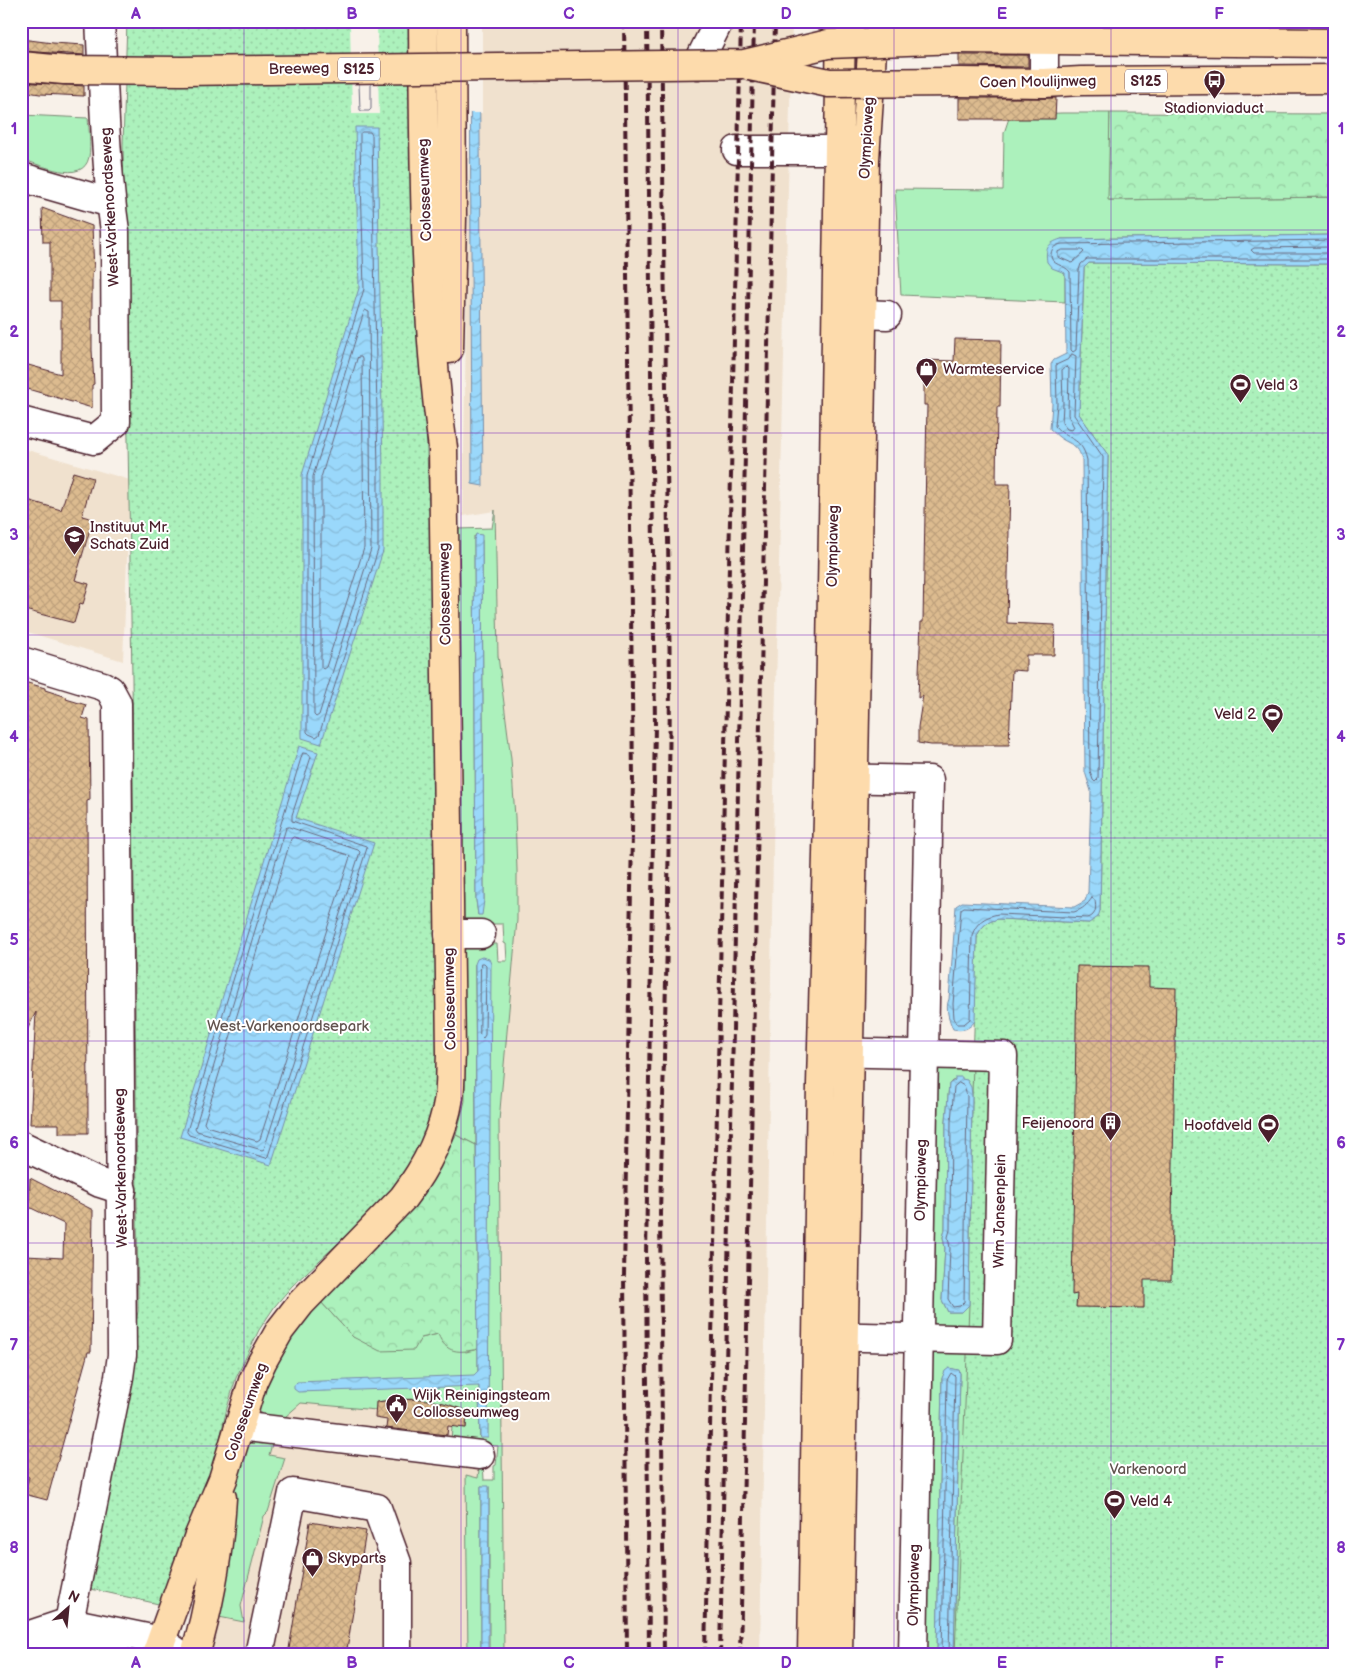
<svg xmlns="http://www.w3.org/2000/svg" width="1355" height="1676" font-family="'Balsamiq Sans',sans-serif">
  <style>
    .built { fill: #f0e1ce }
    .grass { fill: #acf1bc; stroke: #7b8874; fill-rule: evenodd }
    .forest { fill: url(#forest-crowns); stroke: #7b8874 }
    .park { fill: url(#park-dots); stroke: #7b8874 }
    .water { fill: url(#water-waves); stroke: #7a8ea8 }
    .pier { fill: #f8f1e9 }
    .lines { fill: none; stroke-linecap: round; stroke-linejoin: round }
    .shore { stroke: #6a697e; stroke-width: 1 }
    .building { fill: url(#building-cross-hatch); stroke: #4a1f2b }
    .minor-casing { stroke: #4a1f2b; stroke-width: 31 }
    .major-casing { stroke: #4a1f2b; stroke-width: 31 }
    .minor { stroke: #fff; stroke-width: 28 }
    .major { stroke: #fddbac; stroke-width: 28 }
    .rail { stroke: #4a1f2b; stroke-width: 4; stroke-dasharray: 8 4; stroke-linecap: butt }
    .major-bridge-casing { stroke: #4a1f2b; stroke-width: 31; stroke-linecap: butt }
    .major-bridge { stroke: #fddbac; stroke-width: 28 }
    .grid { fill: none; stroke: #7b2cbf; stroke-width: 1; stroke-opacity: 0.55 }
    .labels { text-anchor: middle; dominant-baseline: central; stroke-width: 4; stroke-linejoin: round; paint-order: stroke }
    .shield { fill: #fff; stroke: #80626b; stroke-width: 1 }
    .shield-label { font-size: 14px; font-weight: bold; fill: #4a1f2b }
    .street-label { font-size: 15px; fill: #4a1f2b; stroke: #fff }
    .poi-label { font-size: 15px; fill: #4a1f2b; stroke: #fff; text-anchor: start }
    .park-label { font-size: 15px; fill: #62544f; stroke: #fff }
    .neatline { fill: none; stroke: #7b2cbf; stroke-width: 2 }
    .grid-label { font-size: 16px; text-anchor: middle; font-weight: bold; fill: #7b2cbf }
  </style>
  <defs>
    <pattern id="forest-crowns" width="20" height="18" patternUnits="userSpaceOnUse" patternTransform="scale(1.25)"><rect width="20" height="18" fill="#acf1bc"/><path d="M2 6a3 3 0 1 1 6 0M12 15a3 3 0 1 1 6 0" fill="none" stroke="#96cea2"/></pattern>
    <pattern id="park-dots" width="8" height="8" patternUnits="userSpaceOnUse" patternTransform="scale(1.25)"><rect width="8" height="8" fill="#acf1bc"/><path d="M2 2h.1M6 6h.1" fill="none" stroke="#96cea2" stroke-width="1.8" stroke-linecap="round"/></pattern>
    <pattern id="water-waves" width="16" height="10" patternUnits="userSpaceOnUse" patternTransform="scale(1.25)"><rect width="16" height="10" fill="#9ad8fb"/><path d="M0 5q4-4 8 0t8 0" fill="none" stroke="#86b9d7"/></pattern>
    <pattern id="building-cross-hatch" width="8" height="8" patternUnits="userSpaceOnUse" patternTransform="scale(1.25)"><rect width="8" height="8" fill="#dcbb8f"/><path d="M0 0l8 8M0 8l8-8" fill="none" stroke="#bea07c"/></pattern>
  </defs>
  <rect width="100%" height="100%" fill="#f8f1e9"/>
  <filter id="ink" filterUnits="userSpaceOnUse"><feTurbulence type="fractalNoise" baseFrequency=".02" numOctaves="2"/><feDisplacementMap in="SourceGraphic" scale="10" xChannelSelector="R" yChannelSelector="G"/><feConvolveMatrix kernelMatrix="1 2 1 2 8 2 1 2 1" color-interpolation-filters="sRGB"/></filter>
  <g filter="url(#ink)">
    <g class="built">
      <path d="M475,21H792L775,730L760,1655H504L499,1121L517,920V870L515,817L511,759L498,656L495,511L463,516L468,197Z"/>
      <path d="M21,448L130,480L123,661L21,630Z"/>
      <path d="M479,1386L482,1438L478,1478L466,1475L468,1655H202L214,1616L244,1622L241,1606L264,1516L268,1512L285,1458L269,1455L287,1393L294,1389Z"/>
    </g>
    <g class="grass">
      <path d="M1062,113H1110L1109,200L1334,197V235L1061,239L1058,270L1065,272V302L901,295L895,189L1003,190L1004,133L1010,115Z"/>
      <path d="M21,115L88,118C89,130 91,145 89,157C83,186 39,164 21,159Z"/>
      <path d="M495,510L498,656L511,759L515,817L517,870V920L499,1121L504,1655H489V1487L481,1486V1655H468L466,1475L478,1478L480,1461L483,1462L484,1480H494V1466L496,1465L498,1446L451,1443L452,1426L466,1428L467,1412H470C439,1400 409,1396 377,1402L376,1410L301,1403L277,1424L256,1409L276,1361L300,1326L321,1302L353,1337L421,1338L438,1334L466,1352L478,1349V1371L474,1375L479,1386L480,1438L475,964L476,1145L456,1135L465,1101L463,944H497L498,961H507L506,944L504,943L503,924H462L458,529L492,528ZM474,536L482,540L484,900L478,915L476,900Z"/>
      <path d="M934,1065L980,1066L977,1327L930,1326ZM955,1080L962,1312H948L942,1300L945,1248L943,1237L945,1230L946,1121L949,1084L952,1081Z"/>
      <path d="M929,1351L972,1352L969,1655H954L960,1373C951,1365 946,1369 942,1379L937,1655H924Z"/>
      <path d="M274,1437L269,1455L285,1458L268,1512L264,1516L241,1606L244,1622L214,1616L229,1512L246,1445Z"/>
    </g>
    <g class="forest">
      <path d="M1110,113L1334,114V197L1108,200Z"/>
      <path d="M456,1135L476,1145L478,1349C459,1353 446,1354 438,1334L421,1338L414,1350L380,1351L353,1337L321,1302L406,1216L425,1190Z"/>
    </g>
    <g class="park">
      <path d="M127,21H418L425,402L432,579L441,1052L434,1115L419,1151L388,1197L292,1286L275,1306L259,1330L236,1378L227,1408L214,1465L163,1605L91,1589L138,1311L132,677L123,145Z"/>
      <path d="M1089,263L1334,264V1655H955L969,1305L972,1095L977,936C982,925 987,922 998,919L1089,923L1100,911L1108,455L1079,414L1084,271V268Z"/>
    </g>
    <g class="water">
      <path d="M470,21H479L483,486L472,484Z"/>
      <path d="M355,127H377L383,473V551L321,744L302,738V475L359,288Z"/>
      <path d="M1334,235V264L1089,263L1084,268L1079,414L1108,455L1100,911L1098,917L1089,923L998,919C987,922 982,925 977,936L975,1021C969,1029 963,1031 953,1029C949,1020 945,1008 949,999L956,906L962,902L1074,907L1085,901L1088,892L1091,791L1085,772L1082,460C1078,443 1071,446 1059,437C1056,435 1053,431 1050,429L1052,404L1051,364L1054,360L1066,354L1065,273L1052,268L1047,262C1045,248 1048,243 1061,239Z"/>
      <path d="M476,534L482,535V540L484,900L482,915H478L476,900L474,540Z"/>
      <path d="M299,746L318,752L296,818L374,843L271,1165L180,1137Z"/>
      <path d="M482,957L489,959L491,964L488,1438H480L479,1386L298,1392L294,1389V1385L297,1382L474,1375L478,1371L475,964L477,959Z"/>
      <path d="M955,1077H962V1079L967,1080L971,1087L972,1095L969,1305L962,1312H948L942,1300L945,1248L943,1237L945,1230L946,1121L949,1084L955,1080Z"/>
      <path d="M949,1368L959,1370L960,1373L954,1655H937L942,1378L945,1371Z"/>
      <path d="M481,1486H489L488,1655H481Z"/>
    </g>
    <g class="pier">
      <path d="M468,23H482V113H469Z"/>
      <path d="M350,24H377L379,114H352Z"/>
    </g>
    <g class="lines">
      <g class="shore">
        <path d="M359,84L360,110L362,111H369L371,109V84"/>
        <path d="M362,132H370L372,135L378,473V550L319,735L316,737L309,734L307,732V476L364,289L360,143V134Z"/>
        <path d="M1334,240L1062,244C1056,245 1052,247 1051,254C1050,266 1065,264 1070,272L1071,350L1073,352L1076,350L1079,270L1081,264L1087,259H1334"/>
        <path d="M1334,247L1254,248L1251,250L1254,253H1334"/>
        <path d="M1063,250H1082L1084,252L1072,263L1058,257V252Z"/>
        <path d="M365,310L369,312L371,549L319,715L316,717L314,715L313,477Z"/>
        <path d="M1072,354L1076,356L1074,415L1103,457L1098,779L1095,782L1093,780L1090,771L1087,460C1081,435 1067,441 1055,426L1057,404L1056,365L1069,359Z"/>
        <path d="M358,357H361L362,359L364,548L326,667L323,669L321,667V478Z"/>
        <path d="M1067,367L1069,369L1068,415L1074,427L1072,430L1067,429L1062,423L1063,404L1062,370Z"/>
        <path d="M303,753L309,754L311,757L292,815V821L366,846L367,848L268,1156L266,1158L189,1135L187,1132Z"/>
        <path d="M289,827L358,850L360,852L264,1149L262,1150L197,1131L195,1128L286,828Z"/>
        <path d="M294,837L348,855L350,857L260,1139L257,1141L206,1126L204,1123L291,839Z"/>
        <path d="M1092,898L1095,900C1096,907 1097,915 1088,918L998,914C984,917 977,922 972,935L970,1019L964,1024H957L954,1018L953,1004L961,909L964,907L1074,912C1083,909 1087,905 1092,898Z"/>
        <path d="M481,963H484L486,965L485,1035L483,1038L480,1035Z"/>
        <path d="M959,1083L964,1086L967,1096L964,1302L960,1306L953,1307L948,1299L950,1248L948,1237L950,1230L951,1121L954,1087Z"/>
        <path d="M942,1655L947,1380L951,1373L955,1376L949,1655"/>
      </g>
    </g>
    <g class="building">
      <path d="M958,21H1014V24L958,23Z"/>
      <path d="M21,39L53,43L84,45V55L21,51Z"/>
      <path d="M959,55H1028V67L959,66Z"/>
      <path d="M21,82L84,86V96L40,94L21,91Z"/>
      <path d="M959,98H1056L1055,119H959Z"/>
      <path d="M42,208L92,226L94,271L92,273V350L94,384L92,385V408L21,387V363L61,374V301H50V242H43Z"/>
      <path d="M955,339L1001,340L1000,407H997L996,484H1010L1007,623L1055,625L1054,655H1026V671L1012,670L1009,745H931L918,743V727L923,695L918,698L921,622H923L927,405H924V360L954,361Z"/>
      <path d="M73,472L93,478L82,516L93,519L75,580L89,584L83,604L80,603L74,623L21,609V498L61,510Z"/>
      <path d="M21,681L45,688V690L67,697L66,699L86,705L82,718L89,720L90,800L87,801L88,1133H59V1124H30L36,1012L25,1034V778H21Z"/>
      <path d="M1077,966L1149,967V987L1176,988L1171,1280H1144V1308L1076,1307L1077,1294L1072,1295Z"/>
      <path d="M30,1178L93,1210L91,1352H88L47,1500L24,1494L29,1477L24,1475L26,1465L21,1464V1372L26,1342H23L25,1267L26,1256L63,1258L64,1224L29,1207Z"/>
      <path d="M421,1399L444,1403L467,1411L466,1428L448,1426L447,1435L386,1428L387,1420L375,1418L376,1402L394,1400Z"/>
      <path d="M310,1522L366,1531L346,1655H288Z"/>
    </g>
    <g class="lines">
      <defs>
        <g id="minor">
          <path d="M1029,21L1044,39V83"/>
          <path d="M697,65L719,21"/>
          <path d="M737,150H839"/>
          <path d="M21,177L111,203"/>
          <path d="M838,313L887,315"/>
          <path d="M21,421L94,440L116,422L115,231C105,162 104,91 100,21"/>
          <path d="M21,661L103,686L110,690L117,703L122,1355L119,1377L69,1622L68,1642"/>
          <path d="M830,778L929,780L913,1655"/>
          <path d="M449,934H481"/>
          <path d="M21,1145L100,1183L122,1190"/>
          <path d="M819,1336L997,1340L1003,1056L826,1052"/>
          <path d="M239,1426L480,1455"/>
          <path d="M21,1638L69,1622L161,1641L181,1655"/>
          <path d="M50,1649L68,1642L101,1649L116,1655"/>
          <path d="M259,1655L293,1493L377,1508L397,1563V1655"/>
        </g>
        <g id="major">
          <path d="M959,39L1334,43"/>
          <path d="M959,82L1044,83L1081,81L1334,79"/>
          <path d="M449,349L452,218L451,21"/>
          <path d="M156,1655L198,1538L223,1479L253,1381L262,1362L280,1330L301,1303L403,1198C426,1168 443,1135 449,1097C451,1083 450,1068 451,1054L443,448C424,307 424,163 423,21"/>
          <path d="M195,1655C210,1604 219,1551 222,1498"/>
          <path d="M812,1655L821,1084L829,778L841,21"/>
          <path d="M838,1655L865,159L874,21"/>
        </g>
      </defs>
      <use href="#minor" class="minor-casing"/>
      <use href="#major" class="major-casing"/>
      <use href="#minor" class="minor"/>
      <use href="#major" class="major"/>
      <g class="rail">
        <path d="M624,21L633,779L624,1275L627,1655"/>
        <path d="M647,21L655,725L646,1255L649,1655"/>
        <path d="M661,21L670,684L668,904L660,1213L664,1655"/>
        <path d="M705,1655L741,21"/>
        <path d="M720,1655L754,21"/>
        <path d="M740,1655L775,21"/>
      </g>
      <defs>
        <g id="major-bridge">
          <path d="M21,66L64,70L182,71L744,64L828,44L959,39"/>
          <path d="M750,66L829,83L959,82"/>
        </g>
      </defs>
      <use href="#major-bridge" class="major-bridge-casing"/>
      <use href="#major-bridge" class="major-bridge"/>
    </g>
  </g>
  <path class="grid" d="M244,21V1655M461,21V1655M678,21V1655M894,21V1655M1111,21V1655M21,230H1334M21,433H1334M21,635H1334M21,838H1334M21,1041H1334M21,1243H1334M21,1446H1334"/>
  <defs>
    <symbol id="bus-pin" viewBox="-11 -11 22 30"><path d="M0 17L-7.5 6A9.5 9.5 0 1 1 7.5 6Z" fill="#4a1f2b" stroke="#fff"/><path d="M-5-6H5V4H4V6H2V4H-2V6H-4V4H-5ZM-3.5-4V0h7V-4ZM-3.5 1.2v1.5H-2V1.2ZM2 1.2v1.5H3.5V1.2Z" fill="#fff"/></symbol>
    <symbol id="shop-pin" viewBox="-11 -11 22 30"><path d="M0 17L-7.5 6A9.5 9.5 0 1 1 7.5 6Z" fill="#4a1f2b" stroke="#fff"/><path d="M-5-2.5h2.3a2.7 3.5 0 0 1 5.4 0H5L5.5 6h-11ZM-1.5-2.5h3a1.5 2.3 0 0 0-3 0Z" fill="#fff"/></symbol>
    <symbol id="stadium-pin" viewBox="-11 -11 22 30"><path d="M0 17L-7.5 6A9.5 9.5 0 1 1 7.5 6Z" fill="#4a1f2b" stroke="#fff"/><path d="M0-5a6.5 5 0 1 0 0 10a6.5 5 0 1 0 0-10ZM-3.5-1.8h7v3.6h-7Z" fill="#fff"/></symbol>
    <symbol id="school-pin" viewBox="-11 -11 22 30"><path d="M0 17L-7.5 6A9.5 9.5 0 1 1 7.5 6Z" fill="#4a1f2b" stroke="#fff"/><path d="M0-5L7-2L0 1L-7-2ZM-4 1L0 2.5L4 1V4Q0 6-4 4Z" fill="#fff"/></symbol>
    <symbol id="building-pin" viewBox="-11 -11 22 30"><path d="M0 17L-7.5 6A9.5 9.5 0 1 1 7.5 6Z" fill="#4a1f2b" stroke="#fff"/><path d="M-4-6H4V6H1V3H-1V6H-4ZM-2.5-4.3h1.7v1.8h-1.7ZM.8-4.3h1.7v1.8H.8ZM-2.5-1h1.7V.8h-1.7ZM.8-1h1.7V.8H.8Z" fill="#fff"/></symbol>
    <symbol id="civic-pin" viewBox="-11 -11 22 30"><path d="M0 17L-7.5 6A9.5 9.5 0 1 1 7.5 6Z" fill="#4a1f2b" stroke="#fff"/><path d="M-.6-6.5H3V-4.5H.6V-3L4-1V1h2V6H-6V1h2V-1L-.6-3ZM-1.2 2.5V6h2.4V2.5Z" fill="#fff"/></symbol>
  </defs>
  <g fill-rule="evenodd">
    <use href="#bus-pin" x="1202" y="68" width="25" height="34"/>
    <use href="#shop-pin" x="914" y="356" width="25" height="34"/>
    <use href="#stadium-pin" x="1228" y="372" width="25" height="34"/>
    <use href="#school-pin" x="62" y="524" width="25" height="34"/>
    <use href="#stadium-pin" x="1260" y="702" width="25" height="34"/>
    <use href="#building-pin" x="1098" y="1110" width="25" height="34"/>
    <use href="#stadium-pin" x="1256" y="1112" width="25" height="34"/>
    <use href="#civic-pin" x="384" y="1392" width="25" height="34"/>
    <use href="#stadium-pin" x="1102" y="1488" width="25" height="34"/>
    <use href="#shop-pin" x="300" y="1546" width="25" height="34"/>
  </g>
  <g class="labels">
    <g class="shield">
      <rect x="338" y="57.5" width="42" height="23" rx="4"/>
      <rect x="1125" y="69.5" width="42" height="23" rx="4"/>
    </g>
    <g class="shield-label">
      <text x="359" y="69">S125</text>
      <text x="1146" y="81">S125</text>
    </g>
    <g class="street-label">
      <text transform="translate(299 69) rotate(-1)">Breeweg</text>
      <text transform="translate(1038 82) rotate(-1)">Coen Moulijnweg</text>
      <text transform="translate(867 138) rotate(-87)">Olympiaweg</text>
      <text transform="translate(425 190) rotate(-92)">Colosseumweg</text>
      <text transform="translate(110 207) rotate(-93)">West-Varkenoordseweg</text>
      <text transform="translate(833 546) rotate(-89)">Olympiaweg</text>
      <text transform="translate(445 594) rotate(-91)">Colosseumweg</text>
      <text transform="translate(450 999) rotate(-91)">Colosseumweg</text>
      <text transform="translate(121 1168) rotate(-91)">West-Varkenoordseweg</text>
      <text transform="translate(921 1180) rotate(-89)">Olympiaweg</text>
      <text transform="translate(1000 1211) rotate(-89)">Wim Jansenplein</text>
      <text transform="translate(246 1412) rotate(-71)">Colosseumweg</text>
      <text transform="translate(914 1585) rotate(-89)">Olympiaweg</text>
    </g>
    <g class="poi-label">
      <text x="1214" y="108" text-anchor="middle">Stadionviaduct</text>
      <text x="943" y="369">Warmteservice</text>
      <text x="1256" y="385">Veld 3</text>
      <text x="90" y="527">Instituut Mr.<tspan x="90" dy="17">Schats Zuid</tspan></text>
      <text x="1256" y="714" text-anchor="end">Veld 2</text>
      <text x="1094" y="1123" text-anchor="end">Feijenoord</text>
      <text x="1252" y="1125" text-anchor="end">Hoofdveld</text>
      <text x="413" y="1395">Wijk Reinigingsteam<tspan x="413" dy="17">Collosseumweg</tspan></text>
      <text x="1130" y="1501">Veld 4</text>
      <text x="328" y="1558">Skyparts</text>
    </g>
    <g class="park-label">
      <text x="288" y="1026">West-Varkenoordsepark</text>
      <text x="1148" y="1469">Varkenoord</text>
    </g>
  </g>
  <rect width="1355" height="1676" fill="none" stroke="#fff" stroke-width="55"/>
  <g transform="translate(68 1608) rotate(27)" stroke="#ffffff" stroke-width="4" paint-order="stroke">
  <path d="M0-4L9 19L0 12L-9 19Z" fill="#4a1f2b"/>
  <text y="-8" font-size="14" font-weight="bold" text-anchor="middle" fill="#4a1f2b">N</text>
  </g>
  <rect x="28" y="28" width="1300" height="1620" class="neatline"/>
  <g class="grid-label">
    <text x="136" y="19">A</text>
    <text x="352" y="19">B</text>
    <text x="569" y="19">C</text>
    <text x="786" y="19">D</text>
    <text x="1002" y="19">E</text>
    <text x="1219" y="19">F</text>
    <text x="14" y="134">1</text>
    <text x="1341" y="134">1</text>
    <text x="14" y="337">2</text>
    <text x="1341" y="337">2</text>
    <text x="14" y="540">3</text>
    <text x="1341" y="540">3</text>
    <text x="14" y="742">4</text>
    <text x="1341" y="742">4</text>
    <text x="14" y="945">5</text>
    <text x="1341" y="945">5</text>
    <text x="14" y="1148">6</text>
    <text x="1341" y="1148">6</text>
    <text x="14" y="1350">7</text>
    <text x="1341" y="1350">7</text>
    <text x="14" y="1553">8</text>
    <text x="1341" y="1553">8</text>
    <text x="136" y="1668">A</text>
    <text x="352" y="1668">B</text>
    <text x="569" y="1668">C</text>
    <text x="786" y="1668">D</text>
    <text x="1002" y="1668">E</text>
    <text x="1219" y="1668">F</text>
  </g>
</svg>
